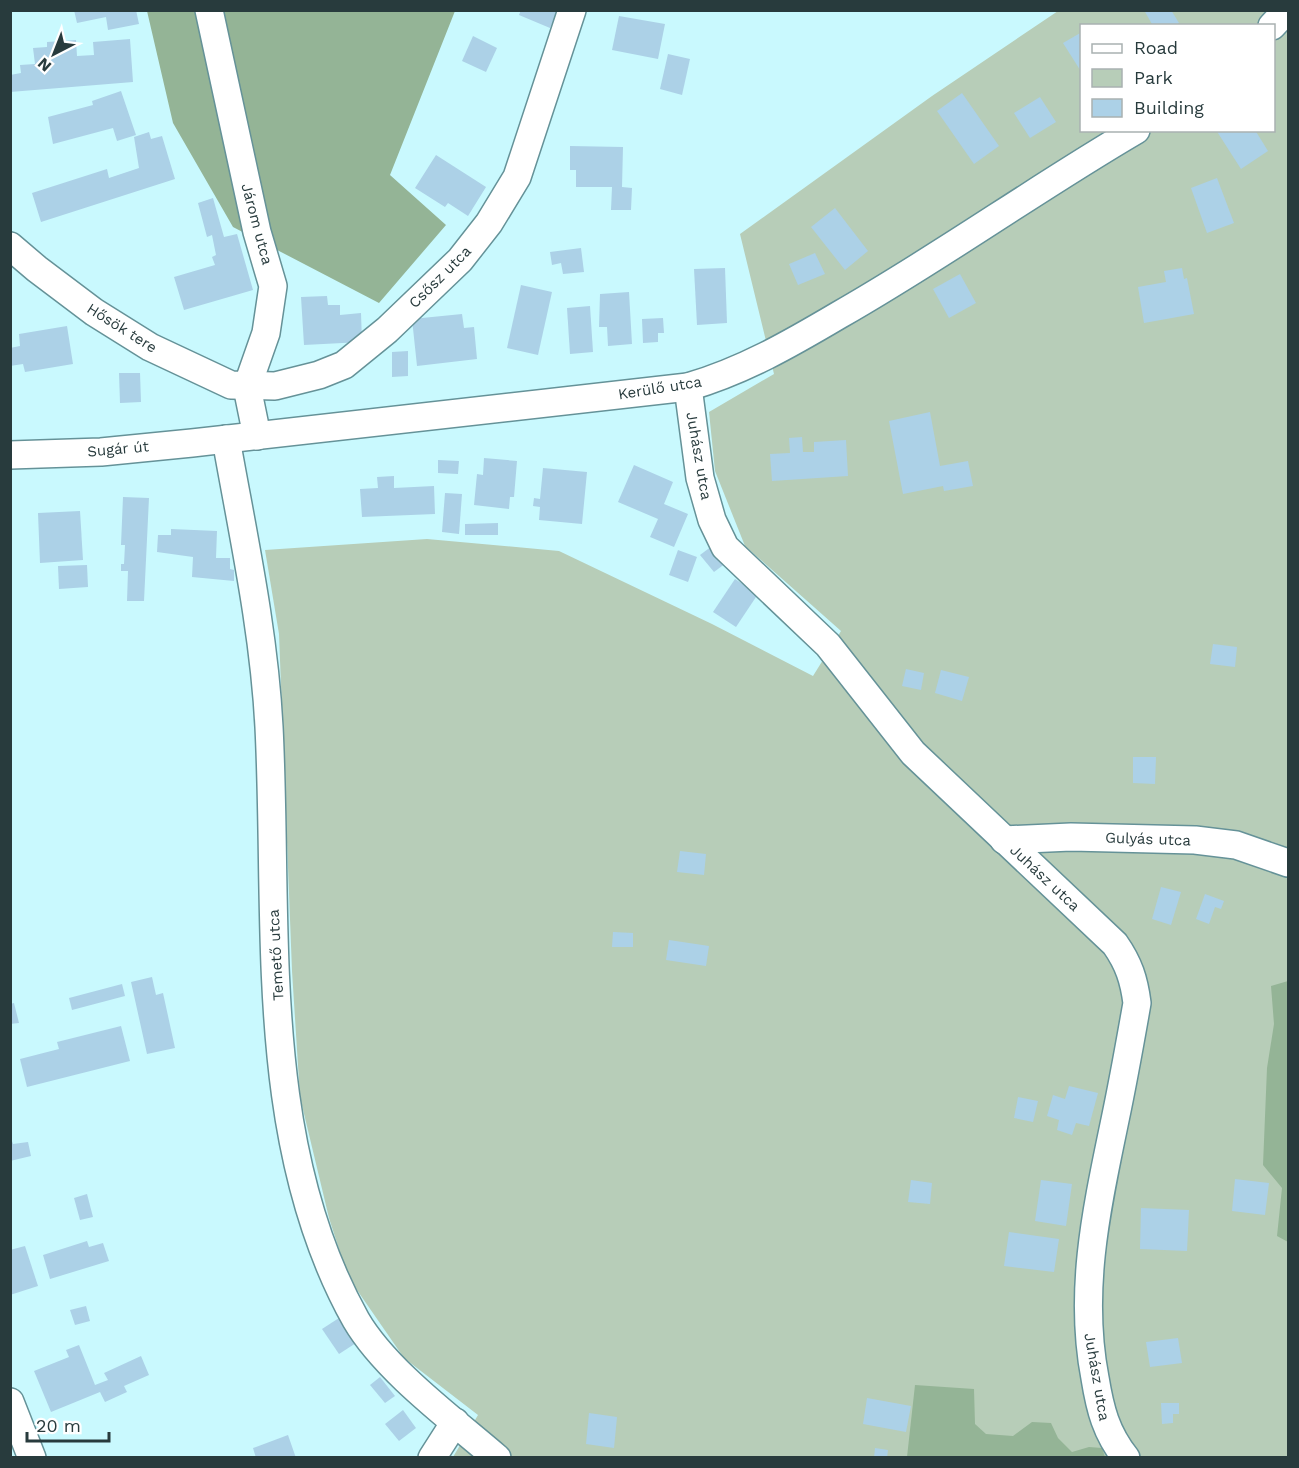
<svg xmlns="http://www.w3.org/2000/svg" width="1299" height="1468" font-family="'Work Sans',sans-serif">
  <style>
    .green { fill: #b7cdb8; fill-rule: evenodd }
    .forest { fill: #94b496 }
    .building { fill: #acd1e7 }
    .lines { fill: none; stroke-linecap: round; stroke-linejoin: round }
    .minor-casing { stroke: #659298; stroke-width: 30 }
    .minor { stroke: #fff; stroke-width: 27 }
    .labels { text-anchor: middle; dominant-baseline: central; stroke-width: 5; stroke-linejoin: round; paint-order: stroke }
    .street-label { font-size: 15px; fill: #283b3d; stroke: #fff }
  </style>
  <rect width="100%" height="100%" fill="#c9f9fe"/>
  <path class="green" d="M1058,11H1288V1457H453L478,1415L404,1358L348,1277L329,1218L300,1097L292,971L279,634L265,550L427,539L559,551L712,624L813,676L841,631L745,546L715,471L709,412L774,374L740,234L932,96ZM1082,26H1274V130H1082Z"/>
  <g class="forest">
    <path d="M147,11H455L390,175L446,225L379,303L233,227L173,123Z"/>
    <path d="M1288,981V1242L1277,1236L1282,1188L1263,1165L1267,1068L1274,1024L1271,986Z"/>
    <path d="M915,1385L974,1389L975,1424L986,1434L1013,1436L1032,1422L1051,1423L1058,1438L1072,1452L1089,1447L1102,1448L1105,1457H907Z"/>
  </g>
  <g class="building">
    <path d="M74,10H136L139,24L108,30L106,17L77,23Z"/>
    <path d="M521,10H558L550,28L519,15Z"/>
    <path d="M1144,10H1171L1179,23L1175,26H1153Z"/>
    <path d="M619,16L665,24L658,59L612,50Z"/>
    <path d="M1082,32V73L1063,43Z"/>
    <path d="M473,36L497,48L486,72L462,61Z"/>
    <path d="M130,39L133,82L10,92V75L21,73L20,65L35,64L33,48L47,47V42L76,40L77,56L94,55L93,42Z"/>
    <path d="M668,54L690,59L682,95L660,89Z"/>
    <path d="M121,91L136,135L117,141L113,128L53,144L48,117L93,105L92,101Z"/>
    <path d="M962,93L999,146L974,164L937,111Z"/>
    <path d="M1040,97L1056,122L1030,138L1014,113Z"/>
    <path d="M1216,130H1255L1268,151L1241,169Z"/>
    <path d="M149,132L151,139L162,136L175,179L41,222L32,193L107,169L109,178L139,168L134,137Z"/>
    <path d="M570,146L623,147L622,187L632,188L631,210H611L612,187H576V170H570Z"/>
    <path d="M436,155L486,187L468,216L448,203L445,207L415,188Z"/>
    <path d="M1217,178L1234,223L1207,233L1191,188Z"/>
    <path d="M213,198L224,237L237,234L253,290L184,310L174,277L215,265L212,257L216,255L212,235L207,237L198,203Z"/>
    <path d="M835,208L868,251L845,270L811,227Z"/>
    <path d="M581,248L584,272L563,274L561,263L552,265L550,252Z"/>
    <path d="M815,253L825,274L798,285L789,264Z"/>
    <path d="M725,268L727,323L697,325L694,269Z"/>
    <path d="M1182,268L1184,279L1187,278L1194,314L1144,323L1138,287L1166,282L1164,271Z"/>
    <path d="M960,274L976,303L949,318L933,289Z"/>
    <path d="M521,285L552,292L538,355L507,348Z"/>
    <path d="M629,292L632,344L608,346L607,327H599L600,294Z"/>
    <path d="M327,296L328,305H340V315L361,313L362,342L304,345L301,297Z"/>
    <path d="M590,306L593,352L570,354L567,308Z"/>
    <path d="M462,314L464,328L474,327L477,359L417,366L412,319Z"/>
    <path d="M663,318L664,333H658V342L643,343L642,319Z"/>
    <path d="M67,326L73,364L25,372L23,364L10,366V348L20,346L19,334Z"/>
    <path d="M408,351V376L392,377V352Z"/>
    <path d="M119,373H140L141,402L120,403Z"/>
    <path d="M930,412L940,466L968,461L973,486L944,491L943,486L903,494L889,421Z"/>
    <path d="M802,437L803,452H814V442L846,440L848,476L772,481L770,454L790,453L789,438Z"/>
    <path d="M484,458L517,461L514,497H510L509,509L474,505L477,474L483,475Z"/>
    <path d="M438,460L459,461L458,474L438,473Z"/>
    <path d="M634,465L673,482L664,504L688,514L674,547L650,537L658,519L618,502Z"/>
    <path d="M543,468L587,472L582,524L539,520L540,507L533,506L534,498L540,499Z"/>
    <path d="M394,476V488L434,486L435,514L362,517L360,489L378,488L377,477Z"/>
    <path d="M445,493L462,494L459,534L442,532Z"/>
    <path d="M123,497L149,498L144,601H127L128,571H121V564H124L125,545H121Z"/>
    <path d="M80,511L83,560L40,563L38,513Z"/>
    <path d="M498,523V535H465V524Z"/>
    <path d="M171,529L217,531L216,558H230V569L234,570V581L192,577L193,557L157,552L158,535H171Z"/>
    <path d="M716,543L730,560L714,572L700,555Z"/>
    <path d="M678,550L697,557L688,582L669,575Z"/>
    <path d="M87,565L88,587L59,589L58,566Z"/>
    <path d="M735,579L758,594L736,627L713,612Z"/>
    <path d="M1213,644L1237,647L1235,667L1210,664Z"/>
    <path d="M906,669L924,673L921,690L902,686Z"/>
    <path d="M941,670L969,677L962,701L935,693Z"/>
    <path d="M1133,757H1156L1155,784L1133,783Z"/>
    <path d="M680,851L706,854L704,875L677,872Z"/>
    <path d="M1161,887L1181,892L1171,925L1152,919Z"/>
    <path d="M1205,894L1224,901L1221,909L1215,907L1209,924L1196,919Z"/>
    <path d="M613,932L633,933V947H612Z"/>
    <path d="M669,940L709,946L706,966L666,960Z"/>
    <path d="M152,977L156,995L163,993L175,1048L147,1054L131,982Z"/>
    <path d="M122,984L125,996L72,1010L69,998Z"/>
    <path d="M14,1003L19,1023L10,1024V1004Z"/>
    <path d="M121,1026L130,1061L27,1087L20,1059L59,1049L57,1042Z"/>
    <path d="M1069,1086L1098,1093L1089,1126L1076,1123L1072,1135L1057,1130L1059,1120L1047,1116L1053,1095L1065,1099Z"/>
    <path d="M1018,1097L1038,1101L1033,1122L1014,1118Z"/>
    <path d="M11,1138L13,1144L28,1142L31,1156L10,1161Z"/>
    <path d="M1235,1179L1269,1183L1265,1215L1232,1211Z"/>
    <path d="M911,1180L932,1183L930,1204L908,1202Z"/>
    <path d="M1041,1180L1072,1184L1066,1226L1035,1221Z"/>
    <path d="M87,1194L93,1217L80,1220L74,1198Z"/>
    <path d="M1141,1208L1189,1210L1187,1251L1140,1249Z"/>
    <path d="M1009,1232L1059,1239L1054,1272L1004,1266Z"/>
    <path d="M87,1241L89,1247L103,1243L109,1261L50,1279L43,1255Z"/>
    <path d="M25,1246L38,1286L10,1295V1250Z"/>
    <path d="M86,1306L90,1321L75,1325L70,1310Z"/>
    <path d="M339,1318L356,1343L339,1354L322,1329Z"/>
    <path d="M1178,1338L1182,1363L1150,1367L1146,1342Z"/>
    <path d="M79,1345L95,1385L108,1380L104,1373L141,1356L149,1375L124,1386L127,1392L105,1402L100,1392L51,1412L34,1371L69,1357L66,1350Z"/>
    <path d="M380,1377L395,1396L385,1403L370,1385Z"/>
    <path d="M867,1398L911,1406L906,1432L863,1424Z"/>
    <path d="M1161,1403H1179V1414H1173V1423L1162,1424Z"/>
    <path d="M403,1410L416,1428L399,1441L385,1424Z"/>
    <path d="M589,1413L617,1417L614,1448L586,1444Z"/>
    <path d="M288,1435L296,1458H256L253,1448Z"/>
    <path d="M875,1448L888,1450L887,1458H874Z"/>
  </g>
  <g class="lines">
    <defs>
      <g id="minor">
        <path d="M209,10L257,232L273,286L266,333L247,387L257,436"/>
        <path d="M1272,26L1287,10"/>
        <path d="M10,246L37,269L94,312L150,347L231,385L275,386L319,375L344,365L387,330L460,260L489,223L517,177L572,10"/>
        <path d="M688,387L700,478L712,520L725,547L828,645L913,753L1115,944C1129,964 1134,980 1137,1003C1130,1043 1123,1082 1115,1120C1097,1207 1078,1290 1095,1378C1100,1409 1106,1433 1126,1458"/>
        <path d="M226,439C243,535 264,630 269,727C279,924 256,1142 356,1320C385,1370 453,1420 497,1458"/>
        <path d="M10,455L101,452L192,443L688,387C743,371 790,344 839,315C941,257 1035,189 1136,130"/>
        <path d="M1004,840L1071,837L1195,840L1236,845L1288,863"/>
        <path d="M10,1402L32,1458"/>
        <path d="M432,1458L455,1422"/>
      </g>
    </defs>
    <use href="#minor" class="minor-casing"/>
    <use href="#minor" class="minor"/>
  </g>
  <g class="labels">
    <g class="street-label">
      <text transform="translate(257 224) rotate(75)">Járom utca</text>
      <text transform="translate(440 277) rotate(-45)">Csősz utca</text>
      <text transform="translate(122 328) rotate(32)">Hősök tere</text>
      <text transform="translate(660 388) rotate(-9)">Kerülő utca</text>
      <text transform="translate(118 449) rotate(-5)">Sugár út</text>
      <text transform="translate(699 456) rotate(80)">Juhász utca</text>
      <text transform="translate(1148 839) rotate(2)">Gulyás utca</text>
      <text transform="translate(1045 878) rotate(43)">Juhász utca</text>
      <text transform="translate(276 955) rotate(-93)">Temető utca</text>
      <text transform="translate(1097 1377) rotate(80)">Juhász utca</text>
    </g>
  </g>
  <rect width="1299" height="1468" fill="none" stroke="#283b3d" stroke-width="24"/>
  <rect x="1080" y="24" width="195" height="108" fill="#ffffff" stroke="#a9b1b1" stroke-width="1.5"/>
  <rect x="1092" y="44" width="30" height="9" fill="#ffffff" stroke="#a9b1b1" stroke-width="1.5"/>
  <text x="1134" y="54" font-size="18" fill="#283b3d">Road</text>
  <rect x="1092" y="69" width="30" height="18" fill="#b7cdb8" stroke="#a9b1b1" stroke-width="1.5"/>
  <text x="1134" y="84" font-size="18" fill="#283b3d">Park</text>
  <rect x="1092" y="99" width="30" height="18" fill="#acd1e7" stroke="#a9b1b1" stroke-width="1.5"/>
  <text x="1134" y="114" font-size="18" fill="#283b3d">Building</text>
  <g transform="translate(54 54) rotate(222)" stroke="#ffffff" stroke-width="4.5" paint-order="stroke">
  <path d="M0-4.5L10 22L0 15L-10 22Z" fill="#283b3d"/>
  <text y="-9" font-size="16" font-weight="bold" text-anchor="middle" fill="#283b3d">N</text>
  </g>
  <path d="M27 1432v9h82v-9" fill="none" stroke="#283b3d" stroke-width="3"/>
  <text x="36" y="1432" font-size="18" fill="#283b3d" stroke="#ffffff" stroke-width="4.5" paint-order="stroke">20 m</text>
</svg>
